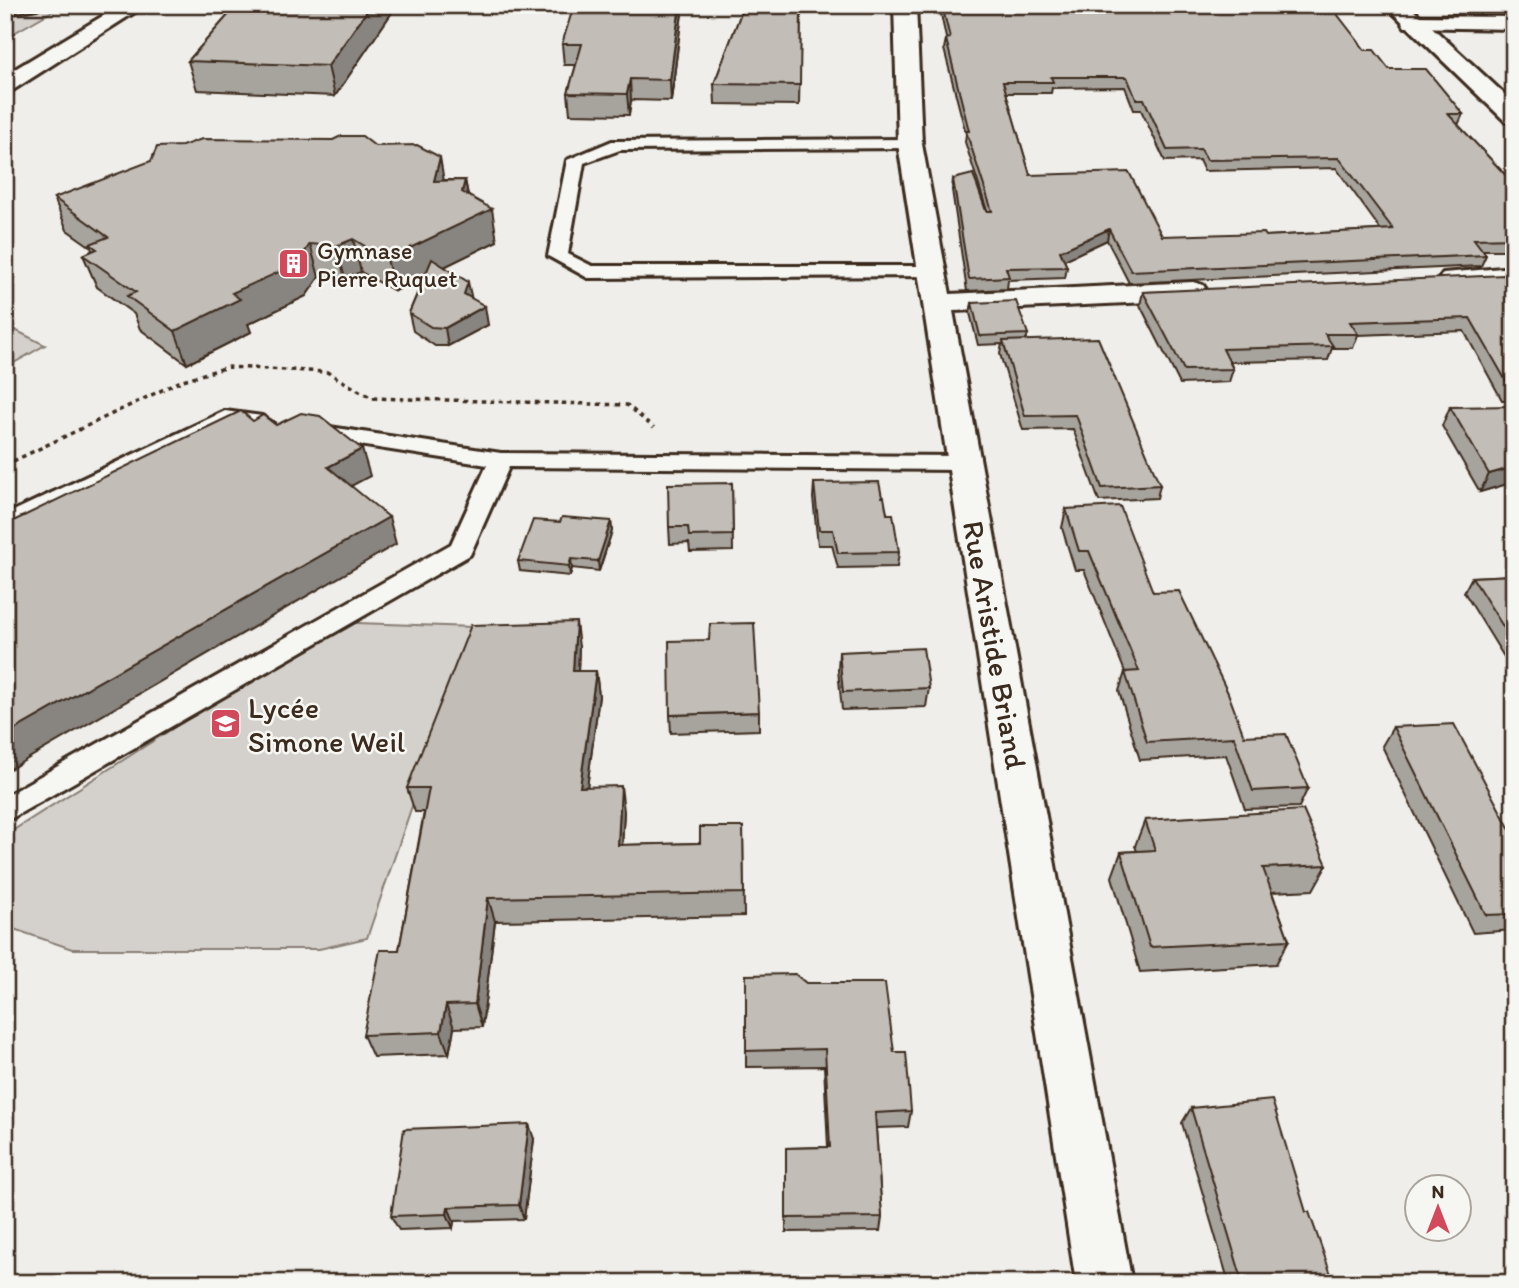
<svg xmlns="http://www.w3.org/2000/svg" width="1519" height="1288" font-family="Itim,sans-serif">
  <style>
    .green { fill: #d4d1cc; stroke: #887e75; stroke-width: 2 }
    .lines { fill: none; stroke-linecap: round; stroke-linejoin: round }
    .lane-casing { stroke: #3b2a1e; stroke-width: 6 }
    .street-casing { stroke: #3b2a1e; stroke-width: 6 }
    .secondary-casing { stroke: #3b2a1e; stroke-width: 6 }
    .primary-casing { stroke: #3b2a1e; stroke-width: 6 }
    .path { stroke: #3b2a1e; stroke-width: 3.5; stroke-dasharray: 4.5 4.5; stroke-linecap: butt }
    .lane { fill: #f6f6f2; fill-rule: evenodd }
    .street { fill: #f6f6f2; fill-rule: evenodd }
    .secondary { fill: #f6f6f2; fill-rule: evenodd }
    .primary { fill: #f6f6f2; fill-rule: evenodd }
    .wall { fill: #a7a39d; stroke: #3b2a1e; stroke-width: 2; fill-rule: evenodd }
    .shaded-wall { fill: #888480; stroke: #3b2a1e; stroke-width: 2 }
    .building { fill: #c2bdb7; stroke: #3b2a1e; stroke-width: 2; fill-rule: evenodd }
    .labels { text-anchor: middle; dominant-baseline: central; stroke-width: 5; stroke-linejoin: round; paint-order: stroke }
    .far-poi-label { font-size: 24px; fill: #3b2a1e; stroke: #f6f6f2; text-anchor: start }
    .street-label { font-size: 30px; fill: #3b2a1e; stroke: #f6f6f2 }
    .poi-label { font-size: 30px; fill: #3b2a1e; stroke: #f6f6f2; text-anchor: start }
  </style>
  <rect width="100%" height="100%" fill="#efeeea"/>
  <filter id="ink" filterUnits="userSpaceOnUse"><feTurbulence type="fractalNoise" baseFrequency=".0143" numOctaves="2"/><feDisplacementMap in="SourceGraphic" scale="14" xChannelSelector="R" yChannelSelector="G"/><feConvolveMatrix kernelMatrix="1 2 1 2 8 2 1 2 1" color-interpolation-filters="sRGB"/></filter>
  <g filter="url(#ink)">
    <g class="green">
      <path d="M63,5L5,38V17L10,14Z"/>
      <path d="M5,325L45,345L5,368Z"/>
      <path d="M328,622L473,627L367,938L319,949H72L5,926V849L9,833L261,672Z"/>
    </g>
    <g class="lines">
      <defs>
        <g id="lane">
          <path d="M39,5L37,8L5,14V6Z"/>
          <path d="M910,139L916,140L918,144L916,148L620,150L584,163L568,254L592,266H931L938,268L941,272L938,276L588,278L548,256L567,160L612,141Z"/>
          <path d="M225,411L262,416L273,423L262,430L228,425L5,533V515Z"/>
          <path d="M310,424L501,453L963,456L971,458L974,463L971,468L963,470L509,467L470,555L5,822V796L451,544L487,465L302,436L299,431Z"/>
        </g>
        <g id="street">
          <path d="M894,5H916L922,144L950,294L1193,282L1203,285L1207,291L1203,297L1193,300L953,311L1132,1283H1076L898,144Z"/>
          <path d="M1413,16L1514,17V29L1405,27L1402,22L1405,17Z"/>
          <path d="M1514,267V285L1453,288L1443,285L1439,279L1443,273Z"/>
        </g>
        <path id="secondary" d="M1385,5H1408L1514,103V123L1505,121Z"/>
        <path id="primary" d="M121,5H146L13,90L5,92V75Z"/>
      </defs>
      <use href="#lane" class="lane-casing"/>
      <use href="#street" class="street-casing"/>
      <use href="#secondary" class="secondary-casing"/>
      <use href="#primary" class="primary-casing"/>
      <path class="path" d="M5,465L183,380L228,367L327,372L372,398L627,405L654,428"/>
      <use href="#lane" class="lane"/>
      <use href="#street" class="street"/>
      <use href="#secondary" class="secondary"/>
      <use href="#primary" class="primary"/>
    </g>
    <g class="wall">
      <path d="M237,5H397L335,96L197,90L188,61Z"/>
      <path d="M401,5H477L476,8Z"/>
      <path d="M683,5L671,101L631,100L629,115L570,114L568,93L576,65H564L562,44Z"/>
      <path d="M744,5H812L811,10H801L799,105L715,104L714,84Z"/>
      <path d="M939,5H1181L1365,50L1389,69L1463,114L1458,125L1514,184V250H1483L1486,255L1481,266L1129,283L1107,240L1064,260L1067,267L1065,278L1008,280L1007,289L967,291L952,190L953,179L987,211L965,142L966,134L944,49L946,39V38ZM1125,87L1134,110H1141L1165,161L1199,160L1204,171L1336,168L1381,230L1266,236H1162L1030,175L1006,93H1051L1052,88Z"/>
      <path d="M375,146L444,180H465L468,195L497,241L444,267L471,299L488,325L448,346H435L413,331L409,313L424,277L395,291L361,272L345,278L319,277L306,296L248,324L251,332L187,364L140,329L134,314L97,287L83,255L92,251L91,247L67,230L54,198Z"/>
      <path d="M1514,288V400H1502L1464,331L1358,335L1353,348H1332L1328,360L1230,362L1233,369L1229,382L1180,384L1140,305L1143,292Z"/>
      <path d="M972,303L1028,334L1026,340L1160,485L1157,498L1099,501L1073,429L1023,430L1000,354L1002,344L978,345L970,313Z"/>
      <path d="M1450,407L1514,482L1480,492L1442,426Z"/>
      <path d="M732,483L733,551L690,552L689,543L670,544L669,527Z"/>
      <path d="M814,483L882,497L899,552L897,567L838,568L832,545H818L813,498Z"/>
      <path d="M1066,509L1153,592L1244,736L1308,788L1299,807L1245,809L1226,755L1140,760L1119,691L1125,672L1084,570H1075L1062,528Z"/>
      <path d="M611,521L612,531L599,571L572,568L570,576L520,571L518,561L560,522Z"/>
      <path d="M1514,575V673L1464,592L1472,577Z"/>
      <path d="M579,647L578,671H596L599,696L587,787L624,811L622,845L700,843L743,827L744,916L495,921L482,1027L454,1028L449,1054L373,1057L363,1035L399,950L424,812H415L407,788Z"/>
      <path d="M839,652L929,688L926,707L842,710L838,670Z"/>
      <path d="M759,712V730L671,733L670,715Z"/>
      <path d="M1393,727L1514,837V930L1473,933L1382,746Z"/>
      <path d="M1145,820L1327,865L1313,890L1272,892L1289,940L1276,964L1140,972L1112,877L1121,852L1137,851L1135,846Z"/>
      <path d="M746,975L806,983L894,1052L911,1111L908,1127L876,1128L882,1217L880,1231L786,1232V1148L828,1147L824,1066L746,1067Z"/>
      <path d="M1191,1108L1306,1212L1334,1283H1229L1182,1123Z"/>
      <path d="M534,1139L524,1219L454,1221L453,1228L399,1230L391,1216Z"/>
    </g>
    <g class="shaded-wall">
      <path d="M371,5H397L335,96L328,66Z"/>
      <path d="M680,5H683L671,101L670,80Z"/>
      <path d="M630,79L631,100L629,115L627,94Z"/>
      <path d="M440,157L445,188L434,181Z"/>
      <path d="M465,180L471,211L492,209L497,241L395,291L387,259L462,192Z"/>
      <path d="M1109,229L1107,240L1058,263L1060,251Z"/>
      <path d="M353,239L361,272L345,278L336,246Z"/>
      <path d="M310,244L319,277L306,296L248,324L251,332L187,364L175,331L232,293Z"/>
      <path d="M468,282L472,300L464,294Z"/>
      <path d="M485,306L488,325L448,346L445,328Z"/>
      <path d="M362,449L370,476L336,494L328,467Z"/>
      <path d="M1514,467V482L1480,492L1489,474Z"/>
      <path d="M389,517L396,544L5,772V735Z"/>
      <path d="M611,521L612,531L599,571L598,561Z"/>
      <path d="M571,559L572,568L570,576L569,566Z"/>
      <path d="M576,622L579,647L577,697L573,671Z"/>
      <path d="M596,671L599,696L584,811L580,787Z"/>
      <path d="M621,786L624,811L621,869L618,845Z"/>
      <path d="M488,898L495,921L482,1027L475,1004Z"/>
      <path d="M446,1005L454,1028L449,1054L441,1032Z"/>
      <path d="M529,1124L534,1139L524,1219L519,1205Z"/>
      <path d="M448,1207L454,1221L453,1228L447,1214Z"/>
    </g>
    <g class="building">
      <path d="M237,5H371L328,66L188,61Z"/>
      <path d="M574,5H680L670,80L630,79L627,94L568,93L582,44H562Z"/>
      <path d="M744,5H801L800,85L714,84Z"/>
      <path d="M942,5H1181V6L1330,5L1365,50H1374L1389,69H1426L1463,114H1448L1514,184V238L1474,239L1486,255L1131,271L1109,229L1060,251L1067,267L1006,268L1009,277L969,279L953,179L973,174L986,211H992L966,131H969L946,39L950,38ZM1051,77H1127L1136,99H1144L1167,150L1201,149L1207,160L1339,158L1393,229L1266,236L1264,233L1162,236L1129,172L1030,175L1003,82H1053Z"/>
      <path d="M341,136H362L375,146L417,145L440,157L434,181L465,180L462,192L492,209L387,259L353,239L336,246L310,244L297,264L232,293L240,299L175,331L127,296L136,292L83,255L97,249L90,244L108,237L54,198L151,161L157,147L182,146L202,139L333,140Z"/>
      <path d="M432,259L468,282L464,294L485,306L445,328L431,327L409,313Z"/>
      <path d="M1504,275L1514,288V386H1509L1470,318L1350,322L1358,334H1325L1333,346L1223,349L1233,369L1184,370L1143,292Z"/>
      <path d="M1016,301L1028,334L980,336L972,303Z"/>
      <path d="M1098,338L1160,485L1102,488L1076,415L1025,416L1003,341Z"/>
      <path d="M1514,406V467L1489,474L1450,407Z"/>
      <path d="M241,411L253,421L263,415L276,425L301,413L320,416L362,449L328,467L389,517L5,735V525Z"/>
      <path d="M879,482L882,497H884L887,514H893L899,552L838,553L833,530H819L814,483Z"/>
      <path d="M732,483L733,535L689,536L688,527H669L668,484Z"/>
      <path d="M1120,506L1153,592L1179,591L1228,693L1244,736L1286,734L1308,788L1253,791L1234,737L1147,742L1125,672L1139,671L1089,551H1079L1066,509Z"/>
      <path d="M562,517L611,521L598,561L571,559L569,566L518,561L533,520L560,522Z"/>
      <path d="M1514,575V644L1472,577Z"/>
      <path d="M576,622L573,671H596L580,787L621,786L618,845L700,843V827H743L744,893L488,898L475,1004L446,1005L441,1032L363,1035L380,950H399L429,788H407L471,625Z"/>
      <path d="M754,623L759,712L670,715L669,641L709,640L710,624Z"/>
      <path d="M923,648L929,688L843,692L839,652Z"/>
      <path d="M1454,724L1514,837V914L1486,915L1393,727Z"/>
      <path d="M1303,810L1327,865L1263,868L1289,940L1150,947L1121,852L1155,850L1145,820Z"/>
      <path d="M795,974L806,983H885L894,1052H906L911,1111L875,1113L882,1217L786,1218V1148L830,1147L825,1049L746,1051V975Z"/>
      <path d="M1272,1100L1306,1212H1309L1334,1283H1243L1191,1108Z"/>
      <path d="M529,1124L519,1205L448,1207L447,1214L391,1216L404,1129Z"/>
    </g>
  </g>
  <defs>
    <symbol id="building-square" viewBox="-11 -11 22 22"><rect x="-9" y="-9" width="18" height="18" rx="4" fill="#d1495b" stroke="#f6f6f2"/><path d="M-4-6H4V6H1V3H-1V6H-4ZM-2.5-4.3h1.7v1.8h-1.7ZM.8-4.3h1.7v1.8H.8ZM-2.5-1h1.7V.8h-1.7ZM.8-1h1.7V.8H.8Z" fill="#fff"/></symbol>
    <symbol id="school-square" viewBox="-11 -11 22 22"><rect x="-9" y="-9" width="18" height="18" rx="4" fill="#d1495b" stroke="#f6f6f2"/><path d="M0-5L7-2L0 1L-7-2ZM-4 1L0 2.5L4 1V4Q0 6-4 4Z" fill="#fff"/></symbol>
  </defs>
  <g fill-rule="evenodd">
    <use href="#building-square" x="276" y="246" width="35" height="35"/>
    <use href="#school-square" x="208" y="706" width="35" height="35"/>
  </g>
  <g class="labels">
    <g class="far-poi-label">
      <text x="317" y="250">Gymnase<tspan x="317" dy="28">Pierre Ruquet</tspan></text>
    </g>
    <g class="street-label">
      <text transform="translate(995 645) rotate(80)">Rue Aristide Briand</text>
    </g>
    <g class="poi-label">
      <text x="248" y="707">Lycée<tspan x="248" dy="34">Simone Weil</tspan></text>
    </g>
  </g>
  <rect width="1519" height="1288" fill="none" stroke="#f6f6f2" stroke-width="28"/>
  <rect x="14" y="14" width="1491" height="1260" fill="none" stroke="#3b2a1e" stroke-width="2.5" filter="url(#ink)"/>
  <g transform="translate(1438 1208)"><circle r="33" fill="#f6f6f2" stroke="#aba49d" stroke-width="2"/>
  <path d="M0-5L12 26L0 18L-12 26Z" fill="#d1495b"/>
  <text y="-10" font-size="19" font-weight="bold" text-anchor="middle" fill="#3b2a1e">N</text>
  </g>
</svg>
